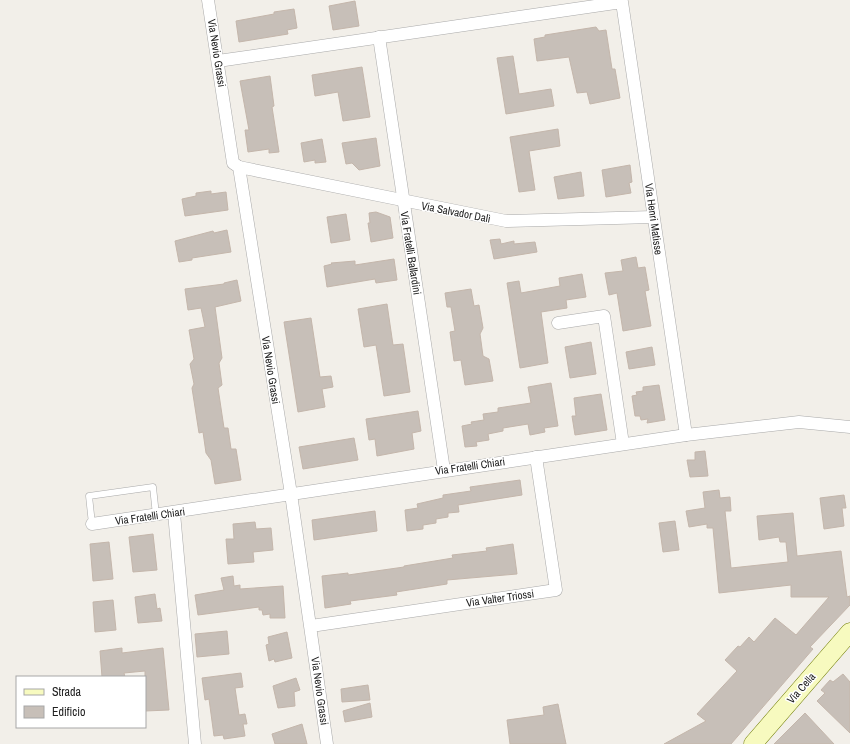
<svg xmlns="http://www.w3.org/2000/svg" width="850" height="744" font-family="'Archivo Narrow',sans-serif">
  <style>
    .building { fill: #c7bfb8; stroke: #c4b6ab }
    .lines { fill: none; stroke-linecap: round; stroke-linejoin: round }
    .lane-casing { stroke: #a9a9a9; stroke-width: 7 }
    .street-casing { stroke: #a9a9a9; stroke-width: 13 }
    .secondary-casing { stroke: #707d05; stroke-width: 19 }
    .lane { stroke: #fff; stroke-width: 6 }
    .street { stroke: #fff; stroke-width: 12 }
    .secondary { stroke: #f7fabf; stroke-width: 18 }
    .labels { text-anchor: middle; dominant-baseline: central; stroke-width: 3; stroke-linejoin: round; paint-order: stroke }
    .street-label { font-size: 11px; fill: #222; stroke: #fff }
  </style>
  <rect width="100%" height="100%" fill="#f2efe9"/>
  <g class="building">
    <path d="M355,1L359,26L333,30L329,6Z"/>
    <path d="M294,9L297,28L287,30L288,34L239,42L236,21L274,14V12Z"/>
    <path d="M596,27L599,31L606,30L612,69H615L620,98L590,104L587,92L577,93L569,57L537,61L534,39L545,37V35Z"/>
    <path d="M513,56L519,94L551,89L554,106L506,114L497,58Z"/>
    <path d="M362,67L370,117L343,121L338,92L315,96L312,75Z"/>
    <path d="M270,76L274,106L272,107L279,152L269,153V149L248,152L245,130H249L240,81Z"/>
    <path d="M558,129L560,146L529,151L535,190L519,192L510,137Z"/>
    <path d="M376,138L380,166L359,170L352,163L346,164L342,143Z"/>
    <path d="M322,139L326,162L315,163V160L304,162L301,143Z"/>
    <path d="M630,165L632,182L629,183L631,193L606,197L602,170Z"/>
    <path d="M581,172L584,196L558,199L554,177Z"/>
    <path d="M211,191V194L226,192L228,210L185,216L182,199L196,196V193Z"/>
    <path d="M376,212L390,217L393,238L371,242L368,223H370L369,213Z"/>
    <path d="M346,214L350,240L331,243L327,217Z"/>
    <path d="M227,230L231,252L192,258V260L179,262L175,241L213,231L214,233Z"/>
    <path d="M500,239L501,244L514,241V244L535,242L537,252L494,259L490,240Z"/>
    <path d="M636,257L638,268L645,267L649,290L645,291L651,326L623,331L617,293L609,295L605,273L623,271L621,260Z"/>
    <path d="M394,259L397,280L376,283L375,279L327,287L324,266L332,264L331,263L355,261V265Z"/>
    <path d="M582,274L586,297L566,300L567,308L541,312L548,363L520,368L507,283L519,281L521,293L560,286L559,278Z"/>
    <path d="M237,280L241,301L215,307L222,358L219,363L222,385L218,388L224,428H228L231,449H236L241,480L215,484L211,460L206,453L203,432L199,433L192,388L194,384L190,364L194,359L189,330L205,327L201,308L188,310L185,289L224,284V283Z"/>
    <path d="M471,289L474,306L479,305L483,328L480,334L483,356L489,359L493,381L465,385L461,360L454,361L450,332L455,331L451,307H447L445,293Z"/>
    <path d="M387,304L393,345L403,344L410,392L384,396L376,345L364,347L358,309Z"/>
    <path d="M311,318L320,377L331,376L333,387L322,389L325,407L298,412L284,322Z"/>
    <path d="M591,342L596,374L570,378L565,347Z"/>
    <path d="M652,347L655,365L629,369L626,352Z"/>
    <path d="M551,383L558,426L544,428L545,432L530,435L528,424L503,428V431L488,434L489,440L476,442L477,446L465,447L462,426L472,424L471,422L484,420L483,414L498,412V408L531,403L528,387Z"/>
    <path d="M659,385L665,420L647,423L648,419L641,420L640,416H635L632,396L637,395L636,392L643,391V387Z"/>
    <path d="M601,394L607,430L575,435L572,416H576L574,398Z"/>
    <path d="M418,411L421,431L412,433L414,449L377,456L375,439L369,440L366,419Z"/>
    <path d="M354,438L358,460L303,469L299,447Z"/>
    <path d="M705,451L708,476L690,477L687,460H695V452Z"/>
    <path d="M520,480L522,495L458,505L459,512L448,513V517L436,519V523L423,525V529L407,531L405,510L418,508L417,504L443,498V495L471,491L470,487Z"/>
    <path d="M719,490L720,498L730,497L731,511H725L731,568L788,562L786,542H780L779,537L759,540L757,516L793,513L797,556L841,551L847,597L850,596V605L810,647L813,649L731,744H664L706,721L697,714L737,671L725,660L738,646L740,647L749,637L754,642L775,618L796,635L829,597H791V585L719,593L713,528H707V524L689,527L686,511L705,508L703,492Z"/>
    <path d="M844,495L846,508H842L844,526L824,529L820,498Z"/>
    <path d="M375,511L377,531L314,540L312,520Z"/>
    <path d="M675,521L679,550L663,552L659,523Z"/>
    <path d="M255,522L256,529L271,528L273,550L253,552L254,562L228,564L226,539H234L233,524Z"/>
    <path d="M153,534L157,570L133,572L129,537Z"/>
    <path d="M109,542L113,579L93,581L90,544Z"/>
    <path d="M513,544L517,574L447,580V584L396,592L397,595L350,601L351,604L325,608L322,576L348,573V575L404,567V566L453,558L452,555L487,551L486,548Z"/>
    <path d="M233,576L234,586L240,585V589L283,586L285,618H270V614L263,615L262,610H259V607L198,615L195,595L224,590L221,578Z"/>
    <path d="M155,594L157,609L160,608L162,621L138,623L135,597Z"/>
    <path d="M113,600L116,630L95,632L93,602Z"/>
    <path d="M227,631L229,654L197,657L195,634Z"/>
    <path d="M287,632L292,658L275,662L274,659L269,661L266,645L269,644L268,637Z"/>
    <path d="M122,648V653L163,648L169,710L145,711V671L124,673L125,677H102L100,651Z"/>
    <path d="M241,673L243,687L235,688L239,715L245,714L247,724H243L245,736L224,739L223,735L214,736L209,699L205,700L202,678Z"/>
    <path d="M843,674L850,682V733L817,701L825,693L821,690L830,680L833,682Z"/>
    <path d="M296,678L300,690L294,692L295,706L278,708L273,686Z"/>
    <path d="M368,685L370,700L342,702L341,689Z"/>
    <path d="M370,703L372,717L345,722L343,711Z"/>
    <path d="M558,704L566,744H510L507,720L544,715L543,707Z"/>
    <path d="M805,713L834,744H774Z"/>
    <path d="M302,724L307,744H275L272,734Z"/>
  </g>
  <g class="lines">
    <defs>
      <path id="lane" d="M92,524L89,496L153,487L156,515"/>
      <g id="street">
        <path d="M208,0L233,163L239,167L291,494L327,744"/>
        <path d="M379,37L444,470"/>
        <path d="M218,61L622,2L686,435"/>
        <path d="M239,167L506,221L653,217"/>
        <path d="M558,323L604,316L623,444"/>
        <path d="M174,513L195,744"/>
        <path d="M92,524L686,435L799,422L850,427"/>
        <path d="M311,626L556,590L536,457"/>
      </g>
      <path id="secondary" d="M753,744L850,632"/>
    </defs>
    <use href="#lane" class="lane-casing"/>
    <use href="#street" class="street-casing"/>
    <use href="#secondary" class="secondary-casing"/>
    <use href="#lane" class="lane"/>
    <use href="#street" class="street"/>
    <use href="#secondary" class="secondary"/>
  </g>
  <g class="labels">
    <g class="street-label">
      <text transform="translate(217 53) rotate(81)">Via Nevio Grassi</text>
      <text transform="translate(456 212) rotate(11)">Via Salvador Dalì</text>
      <text transform="translate(654 219) rotate(82)">Via Henri Matisse</text>
      <text transform="translate(411 253) rotate(81)">Via Fratelli Ballardini</text>
      <text transform="translate(271 370) rotate(81)">Via Nevio Grassi</text>
      <text transform="translate(470 466) rotate(-8)">Via Fratelli Chiari</text>
      <text transform="translate(150 516) rotate(-8)">Via Fratelli Chiari</text>
      <text transform="translate(500 598) rotate(-8)">Via Valter Triossi</text>
      <text transform="translate(801 688) rotate(-49)">Via Cella</text>
      <text transform="translate(320 691) rotate(82)">Via Nevio Grassi</text>
    </g>
  </g>
  <rect x="16" y="676" width="130" height="52" fill="#ffffff" stroke="#a7a7a7"/>
  <rect x="24" y="689" width="20" height="6" fill="#f7fabf" stroke="#a7a7a7"/>
  <text x="52" y="696" font-size="12" fill="#222222">Strada</text>
  <rect x="24" y="706" width="20" height="12" fill="#c7bfb8" stroke="#a7a7a7"/>
  <text x="52" y="716" font-size="12" fill="#222222">Edificio</text>
</svg>
